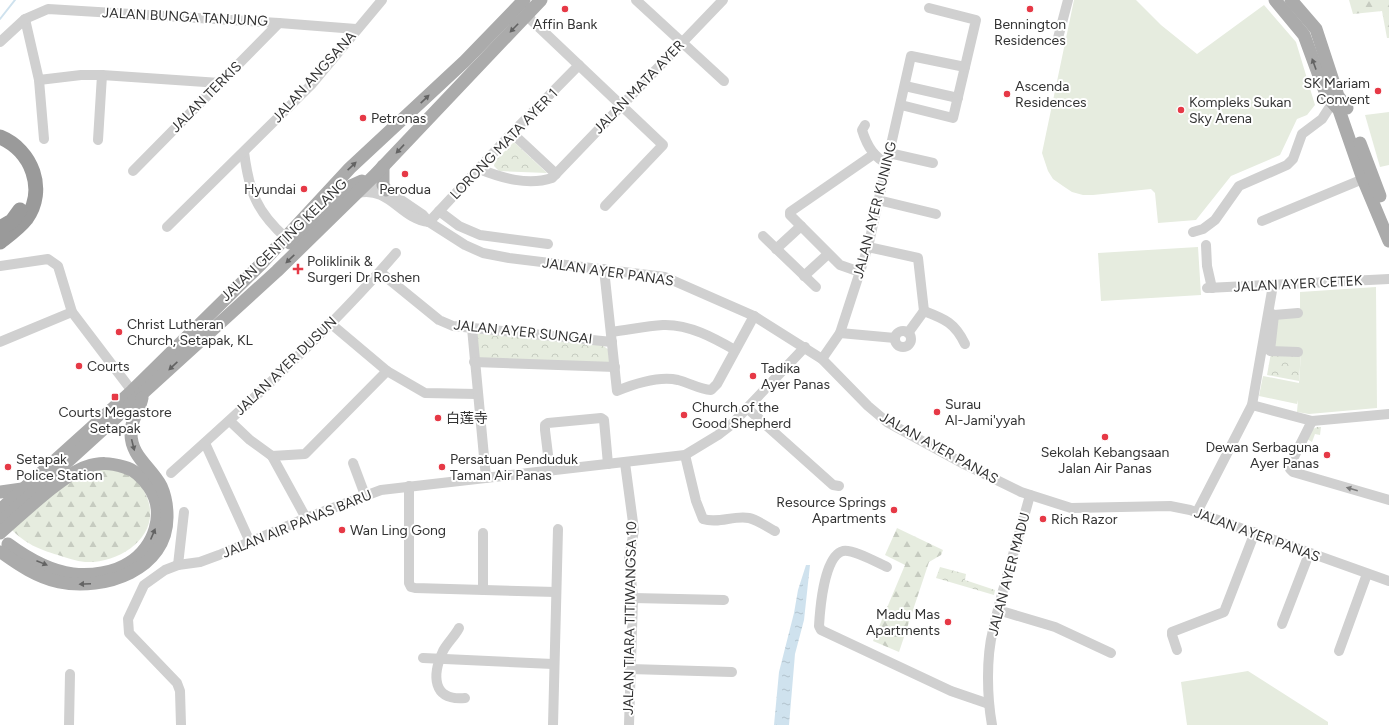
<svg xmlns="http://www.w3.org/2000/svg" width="1389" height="725" font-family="Figtree,'Noto Sans SC',sans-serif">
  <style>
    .forest { fill: url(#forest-firs) }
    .park { fill: url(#park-crowns) }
    .garden { fill: #e6ecdf }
    .water { fill: url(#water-ripples) }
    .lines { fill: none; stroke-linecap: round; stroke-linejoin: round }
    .stream { stroke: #cfe2ee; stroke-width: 2 }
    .minor { stroke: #d0d0d0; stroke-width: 10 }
    .major { stroke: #ababab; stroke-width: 13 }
    .highway { stroke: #9a9a9a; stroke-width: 15 }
    .oneway { fill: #636363 }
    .oneway2 { fill: #7a7a7a }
    .poi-dot { fill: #e63946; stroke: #fff; stroke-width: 1.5 }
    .labels { text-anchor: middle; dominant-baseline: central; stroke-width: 4; stroke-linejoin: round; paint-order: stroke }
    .street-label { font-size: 14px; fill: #333; stroke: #fff }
    .poi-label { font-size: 14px; fill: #333; stroke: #fff; text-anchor: start }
  </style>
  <defs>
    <pattern id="forest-firs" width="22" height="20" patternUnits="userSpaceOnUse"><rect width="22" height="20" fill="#e6ecdf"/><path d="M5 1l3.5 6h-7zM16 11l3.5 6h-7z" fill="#c6cbc0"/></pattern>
    <pattern id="park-crowns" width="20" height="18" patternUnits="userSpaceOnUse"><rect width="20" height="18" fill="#e6ecdf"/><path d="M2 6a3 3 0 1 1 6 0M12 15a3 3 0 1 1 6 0" fill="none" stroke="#c6cbc0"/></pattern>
    <pattern id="water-ripples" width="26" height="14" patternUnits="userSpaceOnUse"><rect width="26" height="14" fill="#cfe2ee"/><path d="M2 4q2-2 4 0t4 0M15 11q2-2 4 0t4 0" fill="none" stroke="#b2c2cd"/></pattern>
  </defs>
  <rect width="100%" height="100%" fill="#fff"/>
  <g class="forest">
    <path d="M1349,0H1389V38H1387L1382,11L1353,14Z"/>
    <path d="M99,469C109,469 119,470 129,474C136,478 143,488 146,495C164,534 121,564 85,562C76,561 67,558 58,555C38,549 26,544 11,529C42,502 60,482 99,469Z"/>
    <path d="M897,528L943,550L941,555L929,562L899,652L873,641L905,565L885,555Z"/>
  </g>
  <g class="park">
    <path d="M514,142L547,173L499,171L494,166L495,161Z"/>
    <path d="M476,332L602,345L609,350L611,361L608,363L478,358Z"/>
    <path d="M1271,353H1301L1299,381L1267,375Z"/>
    <path d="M1317,427H1321L1320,435L1315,434L1312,442L1307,439L1311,430Z"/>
    <path d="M940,567L966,574L965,580L995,590L994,595L936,578Z"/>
  </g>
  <g class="garden">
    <path d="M1074,0H1136L1161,25L1197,54L1264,5L1296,42L1315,105L1307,115L1297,119L1280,155L1231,176L1196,220L1158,223L1155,193L1151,189L1093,195H1083L1072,192L1063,186L1053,179L1048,171L1042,153Z"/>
    <path d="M1389,112V165L1380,167L1365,115Z"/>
    <path d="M1198,247L1201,295L1101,301L1098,253Z"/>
    <path d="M1376,287L1377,408L1309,414L1297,412L1298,400L1297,404L1259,396L1263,376L1299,383L1301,352L1275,348L1277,316L1300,315V292Z"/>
    <path d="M1248,671L1328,722V725H1187L1181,682Z"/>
  </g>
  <path class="water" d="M806,565H810L804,620L795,654L789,725H774L779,672L794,613L798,590Z"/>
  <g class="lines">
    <path class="stream" d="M0,19L15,0"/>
    <g class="minor">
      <path d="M636,0L724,81"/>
      <path d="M526,15L663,145L605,206"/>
      <path d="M25,19L39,80L44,139"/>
      <path d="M1058,38L1068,0"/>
      <path d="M0,42L25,19L48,9L279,23L356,29"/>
      <path d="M39,80L81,75H102L220,83"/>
      <path d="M905,86L958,98"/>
      <path d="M901,105L953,118L976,20L929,8"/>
      <path d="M865,125L862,130C866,143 874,158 887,163"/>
      <path d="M512,133L556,174"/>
      <path d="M98,140L102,75"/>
      <path d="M244,152C249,191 256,211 286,238"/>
      <path d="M889,153L933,163"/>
      <path d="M479,169C502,178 528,186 552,178L723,0"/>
      <path d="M133,171L279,23"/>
      <path d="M369,182L386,190L404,202L423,215L429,222L465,245L483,253L509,258L665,277L754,316L822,359L868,406L887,422L964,464L1021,492L1071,508L1170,506L1190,510L1389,581"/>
      <path d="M358,193C390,186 400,219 429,222"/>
      <path d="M878,200L936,214"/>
      <path d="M439,211L459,226L480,235L548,244"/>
      <path d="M1262,221L1363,179"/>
      <path d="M429,222L512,133L579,65"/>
      <path d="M167,227L311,85L382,0"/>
      <path d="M1193,232L1203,229L1215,220L1239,186L1287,165L1293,159L1302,134L1322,119L1333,102"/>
      <path d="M763,236L816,287"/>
      <path d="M1206,245L1207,266L1212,288"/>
      <path d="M868,247L918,258L924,311"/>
      <path d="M776,249L801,226"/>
      <path d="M0,266L48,259L58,266L72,312L132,391"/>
      <path d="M604,269L617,391C634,384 660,376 678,380C690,383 699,389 711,390L717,384L754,316"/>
      <path d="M380,272L439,320L453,326L612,342"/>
      <path d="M860,272L840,265L790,215V212L874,154"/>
      <path d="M804,276L828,254"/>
      <path d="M1207,288L1389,279"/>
      <path d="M1270,313L1274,315L1298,313"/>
      <path d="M1274,315L1270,351L1298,352"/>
      <path d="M330,323L387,371L425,393L477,394"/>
      <path d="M472,328L486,478"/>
      <circle cx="903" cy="339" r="8"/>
      <path d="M611,332C628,330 646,326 663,325C689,324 714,338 735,350"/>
      <path d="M840,333L895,338"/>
      <path d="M908,333L924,311C945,319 955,323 965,344"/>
      <path d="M0,342L72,312"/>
      <path d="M822,359L840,333L868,247L911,56L965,67"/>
      <path d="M474,362L615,367"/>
      <path d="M1252,405L1312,421L1389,414"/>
      <path d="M747,408L833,485L839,486"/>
      <path d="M230,421L250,440L272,456L305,454L387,371"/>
      <path d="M1312,421L1290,465V469L1293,472L1389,500"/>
      <path d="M205,443L250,542"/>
      <path d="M685,455L696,501L703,519C718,524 734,515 749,518C758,520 767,527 775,531"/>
      <path d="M272,456L306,518"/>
      <path d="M353,463L365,495"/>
      <path d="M625,463L634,530L629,558L633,598L629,725"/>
      <path d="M550,471L545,430V425L548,423L601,418L604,420L608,464"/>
      <path d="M171,473C249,403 328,332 396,253"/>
      <path d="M409,486V583L411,587L415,588L556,592"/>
      <path d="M1197,512L1252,405L1273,285"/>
      <path d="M178,565L184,512"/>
      <path d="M887,567C876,562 853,549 843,551C824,556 820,609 819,626L821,630L951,691L989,704"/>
      <path d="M483,590V533"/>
      <path d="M633,598L724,600"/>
      <path d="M998,610L1055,627L1111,653"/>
      <path d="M1282,624L1309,554"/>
      <path d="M459,628C455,636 447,643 443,651C432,675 432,701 465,698"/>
      <path d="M1177,650L1172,635V632L1224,612L1255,532"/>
      <path d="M1339,651L1367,574"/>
      <path d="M423,658L553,664"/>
      <path d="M630,669L732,672"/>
      <path d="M69,725L70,674"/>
      <path d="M181,725L180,691L177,683L129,633L128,619L144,585L165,570L178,565L200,562L219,555L306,518L381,490L685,455L718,435L731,425L805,347"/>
      <path d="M553,725L558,529"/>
      <path d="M992,725C987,697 986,658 993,630C1003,585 1018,540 1030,495"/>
    </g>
    <g class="major">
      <path d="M1275,0L1304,35L1322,84L1327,96L1339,110L1363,179L1389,241"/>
      <path d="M1291,0L1316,29L1338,96L1347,108"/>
      <path d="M1360,143L1380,196"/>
      <path d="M383,166V185L386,190"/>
      <path d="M290,243L351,186L362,181"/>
      <path d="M0,492L22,489"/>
      <path d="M0,510L132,391L261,264L350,168L465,61L524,0"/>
      <path d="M0,523L277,271L374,176L541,0"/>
      <path d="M0,533C21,515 62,475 86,467C100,462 110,463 124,467C135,470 143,478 149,487C167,513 154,547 129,563C114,573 91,576 73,574C50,571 27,558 8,544"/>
      <path d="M1,552C19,565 37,577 59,582C104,591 168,570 167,516C167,506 165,495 161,486C151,467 130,456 131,432C131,419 140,410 142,398"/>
    </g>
    <g class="highway">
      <path d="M0,137C32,150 47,190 26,219C19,228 9,235 0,242"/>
      <path d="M0,228L12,221L20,210"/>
    </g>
  </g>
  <defs><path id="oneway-solid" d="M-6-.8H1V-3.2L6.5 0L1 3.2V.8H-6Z"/></defs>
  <g class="oneway">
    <use href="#oneway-solid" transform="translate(514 28) rotate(134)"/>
    <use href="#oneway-solid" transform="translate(1314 64) rotate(-110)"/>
    <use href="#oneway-solid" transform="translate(425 99) rotate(-44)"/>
    <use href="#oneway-solid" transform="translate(400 149) rotate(133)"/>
    <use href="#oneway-solid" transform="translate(352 166) rotate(-43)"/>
    <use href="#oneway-solid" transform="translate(290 259) rotate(136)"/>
    <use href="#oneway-solid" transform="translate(173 366) rotate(137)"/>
    <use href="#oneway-solid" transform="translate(133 445) rotate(76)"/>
    <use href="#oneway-solid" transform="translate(153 534) rotate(-67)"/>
    <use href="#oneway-solid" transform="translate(42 563) rotate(22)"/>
    <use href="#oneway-solid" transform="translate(85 584) rotate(178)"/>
  </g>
  <use class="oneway2" href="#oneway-solid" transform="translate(1352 489) rotate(-164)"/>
  <g class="poi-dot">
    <circle cx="565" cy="9" r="4"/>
    <circle cx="1030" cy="9" r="4"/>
    <circle cx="1378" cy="91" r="4"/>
    <circle cx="1007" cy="94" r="4"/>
    <circle cx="1181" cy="110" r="4"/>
    <circle cx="363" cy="118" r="4"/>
    <circle cx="405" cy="174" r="4"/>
    <circle cx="304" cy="189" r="4"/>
    <path d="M296 263h4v4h4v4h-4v4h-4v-4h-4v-4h4z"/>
    <circle cx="119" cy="332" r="4"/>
    <circle cx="79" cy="366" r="4"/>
    <circle cx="753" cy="376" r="4"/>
    <rect x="111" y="393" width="8" height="8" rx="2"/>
    <circle cx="937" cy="412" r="4"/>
    <circle cx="684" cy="415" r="4"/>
    <circle cx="438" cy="418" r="4"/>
    <circle cx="1105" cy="437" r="4"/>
    <circle cx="1327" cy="455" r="4"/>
    <circle cx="8" cy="467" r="4"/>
    <circle cx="442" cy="467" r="4"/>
    <circle cx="894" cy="510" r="4"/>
    <circle cx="1043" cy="519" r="4"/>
    <circle cx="342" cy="530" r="4"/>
    <circle cx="948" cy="622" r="4"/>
  </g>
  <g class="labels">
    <g class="street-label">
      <text transform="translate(185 17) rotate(3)">JALAN BUNGA TANJUNG</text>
      <text transform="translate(314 77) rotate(-48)">JALAN ANGSANA</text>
      <text transform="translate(639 87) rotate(-46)">JALAN MATA AYER</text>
      <text transform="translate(206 97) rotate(-45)">JALAN TERKIS</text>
      <text transform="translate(504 144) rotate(-46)">LORONG MATA AYER 1</text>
      <text transform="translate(875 210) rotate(-76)">JALAN AYER KUNING</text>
      <text transform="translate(284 240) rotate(-44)">JALAN GENTING KELANG</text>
      <text transform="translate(608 272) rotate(8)">JALAN AYER PANAS</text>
      <text transform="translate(1298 284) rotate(-3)">JALAN AYER CETEK</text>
      <text transform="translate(523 332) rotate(6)">JALAN AYER SUNGAI</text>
      <text transform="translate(286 366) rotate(-44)">JALAN AYER DUSUN</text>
      <text transform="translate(939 448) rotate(29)">JALAN AYER PANAS</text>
      <text transform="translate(297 524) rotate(-22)">JALAN AIR PANAS BARU</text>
      <text transform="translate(1257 535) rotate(20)">JALAN AYER PANAS</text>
      <text transform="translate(1009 574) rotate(-75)">JALAN AYER MADU</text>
      <text transform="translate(630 618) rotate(-89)">JALAN TIARA TITIWANGSA 10</text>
    </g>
    <g class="poi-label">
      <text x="565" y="24" text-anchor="middle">Affin Bank</text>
      <text x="1030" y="24" text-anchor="middle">Bennington<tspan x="1030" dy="16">Residences</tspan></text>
      <text x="1370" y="83" text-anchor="end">SK Mariam<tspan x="1370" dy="16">Convent</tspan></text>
      <text x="1015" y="86">Ascenda<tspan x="1015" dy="16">Residences</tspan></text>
      <text x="1189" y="102">Kompleks Sukan<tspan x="1189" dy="16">Sky Arena</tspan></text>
      <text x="371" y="118">Petronas</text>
      <text x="296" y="189" text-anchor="end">Hyundai</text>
      <text x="405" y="189" text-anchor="middle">Perodua</text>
      <text x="307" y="261">Poliklinik &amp;<tspan x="307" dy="16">Surgeri Dr Roshen</tspan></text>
      <text x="127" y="324">Christ Lutheran<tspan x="127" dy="16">Church, Setapak, KL</tspan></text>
      <text x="87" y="366">Courts</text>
      <text x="761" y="368">Tadika<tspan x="761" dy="16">Ayer Panas</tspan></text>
      <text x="945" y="404">Surau<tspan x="945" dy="16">Al-Jami'yyah</tspan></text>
      <text x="692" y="407">Church of the<tspan x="692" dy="16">Good Shepherd</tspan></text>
      <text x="115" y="412" text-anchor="middle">Courts Megastore<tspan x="115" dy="16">Setapak</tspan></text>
      <text x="446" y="418">白莲寺</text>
      <text x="1319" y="447" text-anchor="end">Dewan Serbaguna<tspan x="1319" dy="16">Ayer Panas</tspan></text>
      <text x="1105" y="452" text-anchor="middle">Sekolah Kebangsaan<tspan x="1105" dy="16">Jalan Air Panas</tspan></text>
      <text x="16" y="459">Setapak<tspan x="16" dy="16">Police Station</tspan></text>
      <text x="450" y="459">Persatuan Penduduk<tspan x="450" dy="16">Taman Air Panas</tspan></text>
      <text x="886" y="502" text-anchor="end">Resource Springs<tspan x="886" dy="16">Apartments</tspan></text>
      <text x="1051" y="519">Rich Razor</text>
      <text x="350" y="530">Wan Ling Gong</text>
      <text x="940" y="614" text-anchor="end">Madu Mas<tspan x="940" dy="16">Apartments</tspan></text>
    </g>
  </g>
</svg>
